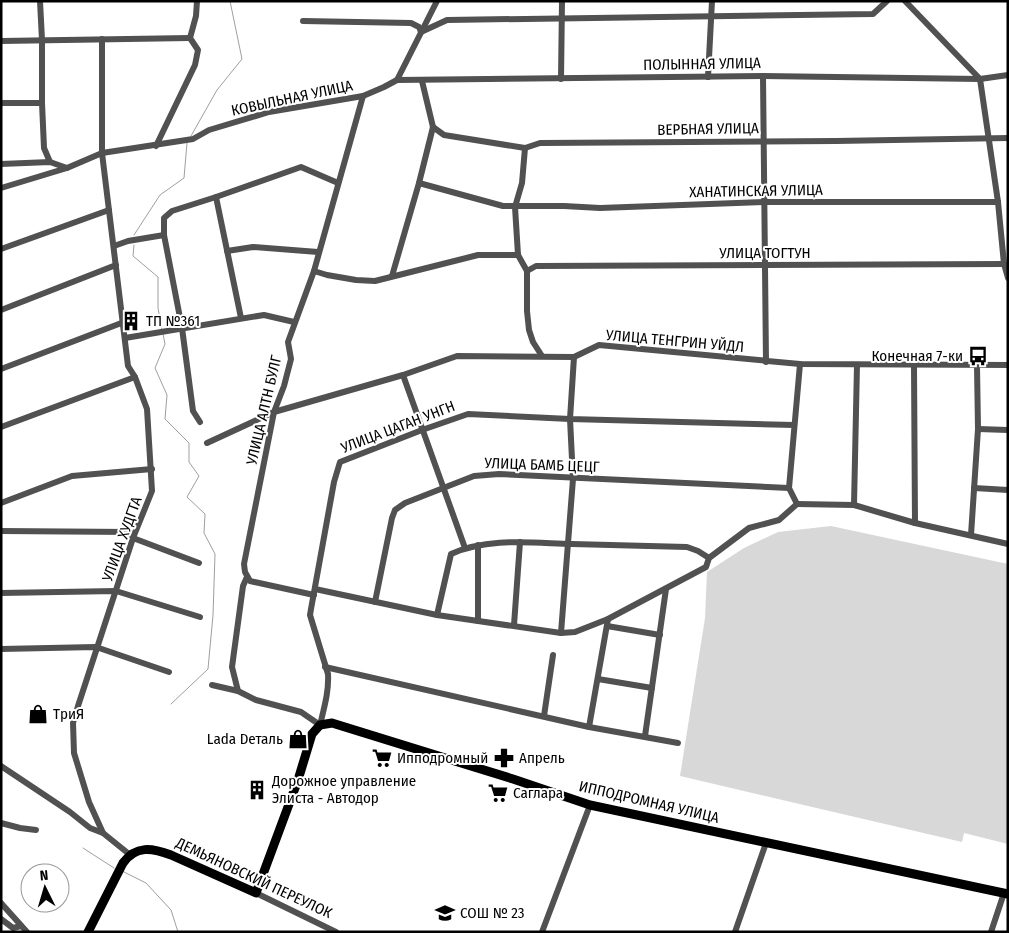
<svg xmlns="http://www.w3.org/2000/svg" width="1009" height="933" font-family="'Fira Sans Condensed',sans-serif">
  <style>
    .green { fill: #d8d8d8 }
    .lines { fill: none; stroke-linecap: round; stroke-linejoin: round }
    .stream { stroke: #9f9f9f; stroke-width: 1 }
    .minor { stroke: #515151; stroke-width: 6 }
    .major { stroke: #000; stroke-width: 9 }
    .labels { text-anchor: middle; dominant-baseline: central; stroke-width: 4; stroke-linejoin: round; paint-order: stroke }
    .street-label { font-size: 15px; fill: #000; stroke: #fff }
    .poi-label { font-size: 15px; fill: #000; stroke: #fff; text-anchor: start }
  </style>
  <rect width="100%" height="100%" fill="#fff"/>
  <path class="green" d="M831,526L1008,564V844L964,833L962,842L680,776L705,618L707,572L744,548L778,532Z"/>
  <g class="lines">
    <g class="stream">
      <path d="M191,136L217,90L242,59L230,1"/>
      <path d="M134,235L160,195L184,178L187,143"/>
      <path d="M134,245L133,256L158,277V308L162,330"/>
      <path d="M163,334L165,344L155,368L167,395L165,419L189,443V462L199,476L187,497L205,514L204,533L215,554L213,615L208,669L171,704"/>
      <path d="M83,848L114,868"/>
      <path d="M122,871L146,883L171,910L178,932"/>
    </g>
    <g class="minor">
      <path d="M40,1L42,40V103L44,148L50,162"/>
      <path d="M905,1L980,79L998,202L1004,264L1008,278"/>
      <path d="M303,21L411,23L419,27L421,32L447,20L873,14L887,1"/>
      <path d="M102,39V153L128,366L135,377L147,409L152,491L133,538L78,706L73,723L74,753L89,802L103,833L129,854"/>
      <path d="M1,41L190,38"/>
      <path d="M763,76L766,362"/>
      <path d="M708,77L712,1"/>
      <path d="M561,79L562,1"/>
      <path d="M397,80L763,76L980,79L1008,75"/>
      <path d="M1,103H42"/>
      <path d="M433,127L444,135L525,148L540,143L836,141L1008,138"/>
      <path d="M156,146L195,65L198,50L190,38L196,16L197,1"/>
      <path d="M525,148L522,183L515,207L518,255L527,271V311L529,330L533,342L542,356"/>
      <path d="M1,164L50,162L67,168L102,153L193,139L209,130L269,112L363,96L384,87L397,80L437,1"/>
      <path d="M419,183L503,206H564L600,208L764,202H998"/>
      <path d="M1,188L67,168"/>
      <path d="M216,197L241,318"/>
      <path d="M114,246L128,241L164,235"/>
      <path d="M1,249L109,210"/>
      <path d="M227,251L253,247L318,252"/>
      <path d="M314,271L327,275L356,280L375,281L478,255H518"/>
      <path d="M527,271L536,266L1004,264"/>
      <path d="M392,276L419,183L433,127L422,81"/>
      <path d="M1,310L116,265"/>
      <path d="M125,338L264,315L294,322"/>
      <path d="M914,365L915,523"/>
      <path d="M1,369L124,322"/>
      <path d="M403,375L465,548"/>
      <path d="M200,422L193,411L182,328L164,235V218L172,211L216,197L301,167L338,183"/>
      <path d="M1,427L135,377"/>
      <path d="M978,429L1008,430"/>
      <path d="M207,443L274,412L403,375L457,356L574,357L599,345L800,364L1008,365"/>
      <path d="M974,488L1008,490"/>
      <path d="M1,503L72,476L152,469"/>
      <path d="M797,504L854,505L915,523L1008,544"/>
      <path d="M797,504L789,488L800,364"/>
      <path d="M854,505L857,365"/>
      <path d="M1,531L130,532L133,538L199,563"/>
      <path d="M971,535L978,429L977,366"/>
      <path d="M247,577L243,586L232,667L238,691L256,700L301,712L320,725C324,708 329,692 328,674L310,615L311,609L334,482L340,462L422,430L468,414L570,419L794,425"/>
      <path d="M315,589L437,615L561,633L575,632L608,619L706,567L709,558L749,528L779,520L797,504"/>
      <path d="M1,593L116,591L200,617"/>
      <path d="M314,595L250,581L245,572L244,564L274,412L284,386L291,359L288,342L314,271L363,96"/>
      <path d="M375,602L392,518L395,510L405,503L474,476L499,474L789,488"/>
      <path d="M437,615L451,554C488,537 532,543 572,544C611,545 649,546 687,547L698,551L709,558"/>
      <path d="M478,621V545"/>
      <path d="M514,625L520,542"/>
      <path d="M607,626L660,635"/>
      <path d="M561,633L573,479L570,419L574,357"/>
      <path d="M1,649L96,647L169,672"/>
      <path d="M325,667L589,727L678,743"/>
      <path d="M598,679L652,688"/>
      <path d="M212,685L238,691"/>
      <path d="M544,716L553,655"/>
      <path d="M589,727L608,619"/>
      <path d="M645,736L666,589"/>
      <path d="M1,766L70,812L90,828L103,833"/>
      <path d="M1,823L20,828L36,830"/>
      <path d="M256,893L336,932"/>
      <path d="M1,903L27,932"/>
      <path d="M1,919L13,928L21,926"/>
      <path d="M542,932L590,805"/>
      <path d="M735,932L766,843"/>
      <path d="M991,932L1004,893"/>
    </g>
    <path class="major" d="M88,932L123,863C136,845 152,848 171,855L256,893L298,780L312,734L320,725L332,723L513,779L590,805L1008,894"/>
  </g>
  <defs>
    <symbol id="building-bare" viewBox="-9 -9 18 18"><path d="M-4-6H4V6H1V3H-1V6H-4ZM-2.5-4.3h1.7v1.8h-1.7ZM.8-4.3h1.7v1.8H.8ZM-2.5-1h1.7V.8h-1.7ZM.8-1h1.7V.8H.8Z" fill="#000" stroke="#fff" stroke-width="2.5" paint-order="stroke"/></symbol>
    <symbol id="bus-bare" viewBox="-9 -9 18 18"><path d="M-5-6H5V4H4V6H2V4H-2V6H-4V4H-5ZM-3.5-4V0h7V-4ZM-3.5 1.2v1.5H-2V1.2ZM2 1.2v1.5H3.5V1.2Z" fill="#000" stroke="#fff" stroke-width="2.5" paint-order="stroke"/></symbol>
    <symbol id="shop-bare" viewBox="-9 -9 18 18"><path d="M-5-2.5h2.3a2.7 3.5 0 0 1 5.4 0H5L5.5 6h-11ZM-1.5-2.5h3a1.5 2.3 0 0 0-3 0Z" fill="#000" stroke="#fff" stroke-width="2.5" paint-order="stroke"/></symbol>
    <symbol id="supermarket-bare" viewBox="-9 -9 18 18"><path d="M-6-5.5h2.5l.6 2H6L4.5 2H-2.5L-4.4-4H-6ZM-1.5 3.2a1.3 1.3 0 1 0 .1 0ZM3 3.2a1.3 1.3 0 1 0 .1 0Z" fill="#000" stroke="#fff" stroke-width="2.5" paint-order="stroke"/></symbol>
    <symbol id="pharmacy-bare" viewBox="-9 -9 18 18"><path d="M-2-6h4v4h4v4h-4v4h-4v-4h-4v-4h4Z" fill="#000" stroke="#fff" stroke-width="2.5" paint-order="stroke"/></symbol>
    <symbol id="school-bare" viewBox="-9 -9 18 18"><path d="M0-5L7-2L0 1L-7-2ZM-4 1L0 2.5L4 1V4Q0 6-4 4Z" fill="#000" stroke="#fff" stroke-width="2.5" paint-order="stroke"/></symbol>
  </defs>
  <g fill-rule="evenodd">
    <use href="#building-bare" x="117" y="307" width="28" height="28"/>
    <use href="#bus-bare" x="964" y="342" width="28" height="28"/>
    <use href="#shop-bare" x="24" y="700" width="28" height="28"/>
    <use href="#shop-bare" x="284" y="725" width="28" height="28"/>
    <use href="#supermarket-bare" x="368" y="744" width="28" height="28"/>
    <use href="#pharmacy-bare" x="490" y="744" width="28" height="28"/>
    <use href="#building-bare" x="243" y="776" width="28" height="28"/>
    <use href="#supermarket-bare" x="484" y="779" width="28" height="28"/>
    <use href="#school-bare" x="431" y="899" width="28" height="28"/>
  </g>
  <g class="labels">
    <g class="street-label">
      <text transform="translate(702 64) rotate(-1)">ПОЛЫННАЯ УЛИЦА</text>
      <text transform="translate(292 98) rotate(-12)">КОВЫЛЬНАЯ УЛИЦА</text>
      <text transform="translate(708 129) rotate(-1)">ВЕРБНАЯ УЛИЦА</text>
      <text transform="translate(756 191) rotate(-1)">ХАНАТИНСКАЯ УЛИЦА</text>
      <text x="765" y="253">УЛИЦА ТОГТУН</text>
      <text transform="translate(675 341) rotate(5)">УЛИЦА ТЕНГРИН УЙДЛ</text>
      <text transform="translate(264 410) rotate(-77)">УЛИЦА АЛТН БУЛГ</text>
      <text transform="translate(398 427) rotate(-21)">УЛИЦА ЦАГАН УНГН</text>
      <text transform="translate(542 465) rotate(2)">УЛИЦА БАМБ ЦЕЦГ</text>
      <text transform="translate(122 539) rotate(-70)">УЛИЦА ХУДГТА</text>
      <text transform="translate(649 802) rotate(13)">ИППОДРОМНАЯ УЛИЦА</text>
      <text transform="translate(254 878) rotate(25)">ДЕМЬЯНОВСКИЙ ПЕРЕУЛОК</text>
    </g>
    <g class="poi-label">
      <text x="146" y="321">ТП №361</text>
      <text x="963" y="356" text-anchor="end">Конечная 7-ки</text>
      <text x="53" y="714">ТриЯ</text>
      <text x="283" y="739" text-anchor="end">Lada Dеталь</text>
      <text x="397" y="758">Ипподромный</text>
      <text x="519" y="758">Апрель</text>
      <text x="272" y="781">Дорожное управление<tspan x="272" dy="17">Элиста - Автодор</tspan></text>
      <text x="513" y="793">Саглара</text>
      <text x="460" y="913">СОШ № 23</text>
    </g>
  </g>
  <rect width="1009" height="933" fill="none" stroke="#000000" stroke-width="5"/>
  <g transform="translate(45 888) rotate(355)"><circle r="24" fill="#ffffff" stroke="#999999"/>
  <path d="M0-4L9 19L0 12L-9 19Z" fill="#000000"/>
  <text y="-8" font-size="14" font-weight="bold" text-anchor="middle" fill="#000000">N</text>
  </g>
</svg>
